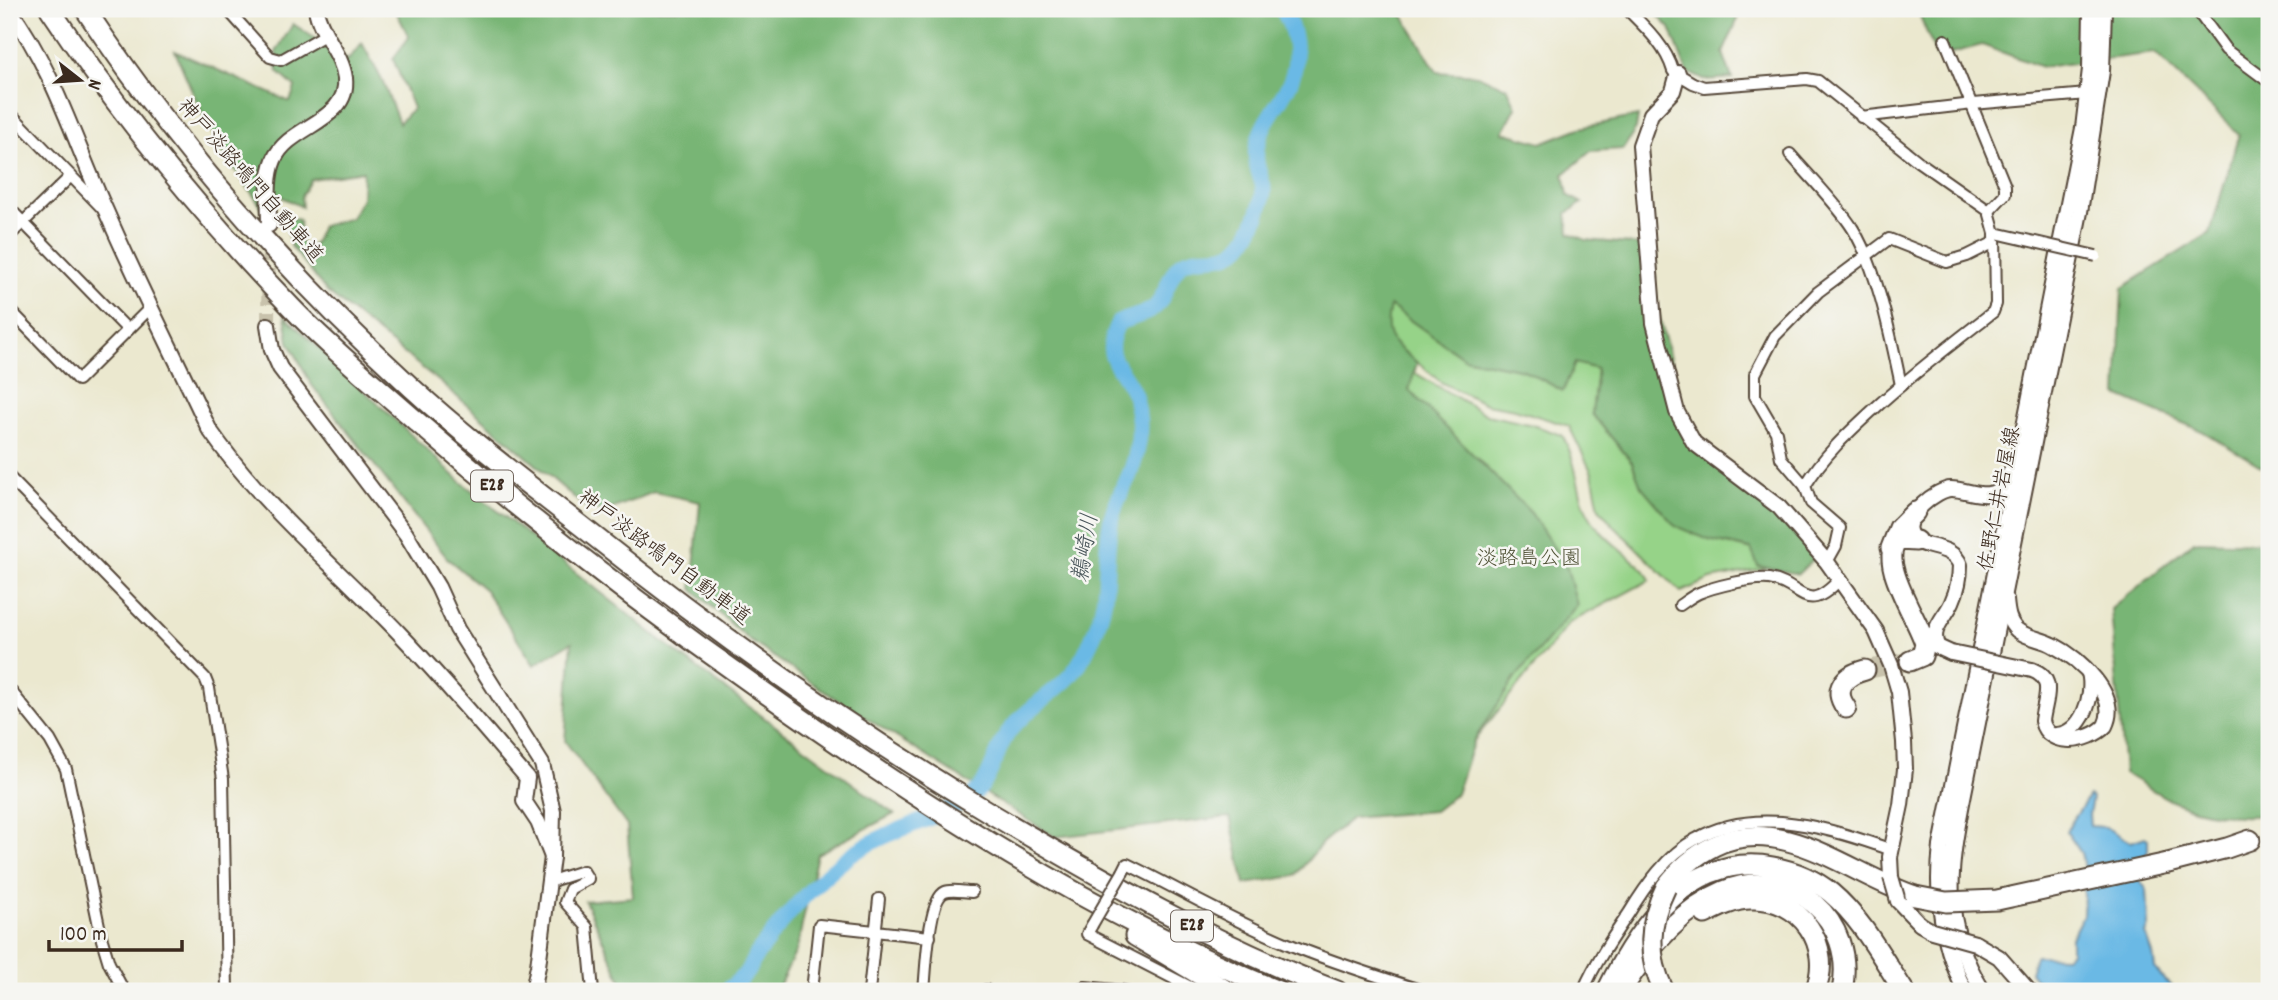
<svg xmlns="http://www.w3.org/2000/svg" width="2278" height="1000" font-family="Dekko,'Klee One',sans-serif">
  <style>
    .green { fill: #96d388; stroke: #687e53; stroke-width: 2 }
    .forest { fill: #78b574; stroke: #5a7049; stroke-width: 2 }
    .water { fill: #6bb9e5; stroke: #537282; stroke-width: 2 }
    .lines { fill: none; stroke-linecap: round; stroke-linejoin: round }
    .river { stroke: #6bb9e5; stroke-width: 16 }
    .secondary-tunnel { stroke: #c8c2ac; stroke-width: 14; stroke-dasharray: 14 7; stroke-linecap: butt }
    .highway-tunnel { stroke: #c8c2ac; stroke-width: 19; stroke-dasharray: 19 10; stroke-linecap: butt }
    .street-casing { stroke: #554639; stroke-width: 14 }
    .secondary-casing { stroke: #554639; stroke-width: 18 }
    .highway-casing { stroke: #554639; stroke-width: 23 }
    .street { stroke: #fff; stroke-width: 10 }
    .secondary { stroke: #fff; stroke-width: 14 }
    .highway { stroke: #fff; stroke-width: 19 }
    .street-bridge-casing { stroke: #554639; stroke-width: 14; stroke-linecap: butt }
    .secondary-bridge-casing { stroke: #554639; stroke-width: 18; stroke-linecap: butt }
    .highway-bridge-casing { stroke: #554639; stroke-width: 23; stroke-linecap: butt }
    .street-bridge { stroke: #fff; stroke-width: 10 }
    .secondary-bridge { stroke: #fff; stroke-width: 14 }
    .highway-bridge { stroke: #fff; stroke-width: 19 }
    .labels { text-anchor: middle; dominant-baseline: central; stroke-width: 5; stroke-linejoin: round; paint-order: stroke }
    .shield { fill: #f6f6f2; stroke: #73675e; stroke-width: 2 }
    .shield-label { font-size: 19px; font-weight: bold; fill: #3b2a1e }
    .street-label { font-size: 21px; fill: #3b2a1e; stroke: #f6f6f2 }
    .park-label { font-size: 21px; fill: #525438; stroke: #f6f6f2 }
    .water-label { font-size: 23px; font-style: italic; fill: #49555a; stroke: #f6f6f2 }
  </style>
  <rect width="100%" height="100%" fill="#f6f6f2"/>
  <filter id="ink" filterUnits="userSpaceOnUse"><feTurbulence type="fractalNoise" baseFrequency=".0143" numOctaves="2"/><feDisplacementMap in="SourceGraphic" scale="14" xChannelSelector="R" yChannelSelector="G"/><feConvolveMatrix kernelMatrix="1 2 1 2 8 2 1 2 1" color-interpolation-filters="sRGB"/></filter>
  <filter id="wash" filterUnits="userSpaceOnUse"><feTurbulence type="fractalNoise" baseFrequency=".00686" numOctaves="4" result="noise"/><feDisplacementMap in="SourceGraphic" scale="28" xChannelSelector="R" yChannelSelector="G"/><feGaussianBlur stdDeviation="1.57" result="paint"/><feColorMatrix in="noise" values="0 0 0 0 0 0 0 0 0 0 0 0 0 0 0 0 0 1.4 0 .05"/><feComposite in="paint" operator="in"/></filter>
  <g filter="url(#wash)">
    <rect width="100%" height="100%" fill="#ebe8cf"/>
    <g class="green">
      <path d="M1390,306L1464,358L1524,370L1563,390L1575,363L1597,369L1592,414L1632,462L1641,486L1709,540L1757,551L1764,569L1711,579L1681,592L1613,525L1599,508L1592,473L1569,426L1515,409L1486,404L1442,383L1390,340L1386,323Z"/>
      <path d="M1398,363L1487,415L1533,425L1562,435C1576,458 1576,483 1585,507C1596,535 1625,551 1645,571L1650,580L1569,623L1464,753Z"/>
    </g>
    <g class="forest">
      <path d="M395,9H1399L1437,72L1477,75L1508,88L1516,107L1503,132L1541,143L1580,128L1638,116L1636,129L1623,149L1591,151L1564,174L1568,195L1582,203L1567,213L1569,233L1586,240L1641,245L1693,449L1770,507L1816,557L1798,574L1758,566L1751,549L1709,540L1675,526L1641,486L1632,462L1592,414L1597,369L1575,363L1563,391L1524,370L1464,358L1390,306C1382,340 1394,342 1417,363L1409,390L1531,513L1567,568L1577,605L1516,677L1474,740L1456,794L1434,811L1352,818L1322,843L1295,876L1245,884L1230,817L1055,837L839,701L749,640L692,589L700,502L654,492L604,512L584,506L440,382L327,292L291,246L284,216L299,220L301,243L313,246L322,226L351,218L362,198L363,171L311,179L301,196L302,207L268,190L263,209L222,151L199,107L175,51L290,102L295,87L278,72L276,52L293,24L348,60L362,43L382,80L399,123L413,108L393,59L409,37Z"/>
      <path d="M1652,9H1738L1737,21L1723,53L1732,78L1704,80L1687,72L1670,28Z"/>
      <path d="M1917,9H2269V471L2202,431L2117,395L2122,288L2210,233L2239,134L2155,53L2042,67L1982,45L1937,57Z"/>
      <path d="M285,316L460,481L681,656L894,814L817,854L797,949L778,988L773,991H626L585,901L633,897L627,826L565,741L572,642L534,665L485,590L448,559L311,384L289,342Z"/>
      <path d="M2194,541L2269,543V813C2244,821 2196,812 2172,801C2156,793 2140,782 2124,773L2111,609Z"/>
    </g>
    <path class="water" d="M2089,796L2092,798L2089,815L2090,826L2105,827L2131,842L2145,837L2148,839V851L2141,862L2139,879L2147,890L2149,926L2146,934L2153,954L2155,969L2165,981L2171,985L2173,991H2058L2035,979L2030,972L2035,956L2065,957L2071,952V938L2083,915L2085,874L2081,853L2066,831Z"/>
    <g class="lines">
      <path class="river" d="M727,991C733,985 741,979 746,973C751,966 754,957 760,950C783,919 812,885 843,861C881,830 930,824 970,797C993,782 994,750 1010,730C1026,710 1048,697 1065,681C1084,664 1100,624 1104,600C1108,572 1105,544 1112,516C1115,504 1121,493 1126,482C1135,465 1141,439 1139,420C1138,412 1137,401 1134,394C1121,364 1100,359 1118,323C1130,317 1148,315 1156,306C1168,293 1169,270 1185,261C1203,252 1224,263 1240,246C1251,235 1268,197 1262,182C1258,170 1254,159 1257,146C1262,120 1281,104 1291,80C1300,57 1295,29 1282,9"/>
    </g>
  </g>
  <g filter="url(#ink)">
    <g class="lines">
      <path class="secondary-tunnel" d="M268,325L269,240"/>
      <path class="highway-tunnel" d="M1865,670L1910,661"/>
      <defs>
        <g id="street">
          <path d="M227,9L270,57L281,60L325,35"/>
          <path d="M1627,9C1645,27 1666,46 1673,71L1693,83L1704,87L1807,79L1818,81L1919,162L1989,211L1995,233L1996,304L1993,312C1952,344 1911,375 1873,410C1847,434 1824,455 1805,486"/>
          <path d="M2196,9L2226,50L2269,82"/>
          <path d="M1945,40L2005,186V194L1989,211"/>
          <path d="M9,112L102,208"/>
          <path d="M1861,117L1973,104L2087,94"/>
          <path d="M1790,154C1809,176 1839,206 1853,229C1878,270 1891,338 1901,385"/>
          <path d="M9,208L128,330"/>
          <path d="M9,236L71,176"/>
          <path d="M9,309L78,380L151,307"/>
          <path d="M9,477L205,678L209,688L223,779L227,991"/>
          <path d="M1827,562L1836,546L1840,528L1811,503L1805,486L1781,458L1776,432L1755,396V374L1775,336L1818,292L1889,239L1947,262L1967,256L1995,242"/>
          <path d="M1680,605C1686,601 1692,596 1699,593C1713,587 1753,577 1769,579C1803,584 1804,618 1840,579"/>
          <path d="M9,689L50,740L66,769L102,940L109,963L124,991"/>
          <path d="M1123,872L1127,864C1180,890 1232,920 1286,943C1331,962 1377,976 1423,991"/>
          <path d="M548,882L583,871L588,879L570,889L565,902L587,927L593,991"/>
          <path d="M1092,925L1087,934L1198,991"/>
          <path d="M812,991L819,925L930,937"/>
          <path d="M869,991L879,899"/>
          <path d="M924,991C926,973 928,899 945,892C952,889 964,892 972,892"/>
          <path d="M986,991V990"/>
          <path d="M1073,991L1085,987L1125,991"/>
          <path d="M1583,991C1595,963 1612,938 1629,913C1646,885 1667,855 1696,839C1756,804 1832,829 1892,850"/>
        </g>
        <g id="secondary">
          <path d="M9,9C54,70 75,143 106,211C138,285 175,356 209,429C262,506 335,566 399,633C443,679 485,729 527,778L524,801L538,822L552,857"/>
          <path d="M1678,73L1673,91L1651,114L1640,145L1654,323L1677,412L1694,443L1779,507L1827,562L1876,631L1891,665L1899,692L1904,742L1905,769L1901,805L1890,857L1891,877"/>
          <path d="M269,225C269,205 266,179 274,160C288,125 350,122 345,78C342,53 320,34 316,9"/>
          <path d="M268,325L272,350L280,368L406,534L438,587L457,629L542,764L553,811L552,857L538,966L533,991"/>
          <path d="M2006,600C2007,611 2008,622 2017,630C2027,638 2042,639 2053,645C2078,658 2121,694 2105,726C2090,742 2048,749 2042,721C2044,701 2057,679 2032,670"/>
          <path d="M1951,653L1938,647C1928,630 1946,617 1952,602C1957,591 1960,577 1960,565C1952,541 1914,552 1909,531C1904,516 1937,489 1951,489C1964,489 1977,496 1989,494C2001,492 2007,481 2011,471"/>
          <path d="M2056,735C2082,734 2095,695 2089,673"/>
          <path d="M1898,901L1920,924"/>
          <path d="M1975,943L1999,957L2029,991"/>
          <path d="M1965,991C1942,945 1935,897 1941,846L2083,128L2090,69L2091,9"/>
          <path d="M1983,991C1940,922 1949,868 1964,793L2080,212L2102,71L2104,9"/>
        </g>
        <g id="highway">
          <path d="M50,9C121,116 202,214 291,307C329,347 373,383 415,420C525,516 641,606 761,690C924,806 1093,914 1278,991"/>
          <path d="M85,9C177,148 289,275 412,388C470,441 533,488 594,536C721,637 853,731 992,814C1103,880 1216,945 1337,991"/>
          <path d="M1891,548L1899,528L1915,512"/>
          <path d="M1910,661L1922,656L1925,644C1919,620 1875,559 1899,540L1916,541"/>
          <path d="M1846,708C1832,689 1845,675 1865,670"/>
          <path d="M2168,863L2227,848L2250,840"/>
          <path d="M1666,887C1679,869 1694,856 1714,846C1783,813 1851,875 1915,896"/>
          <path d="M1705,914C1719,907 1735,899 1751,899C1801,897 1834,946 1815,991"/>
          <path d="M1135,936L1227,991"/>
          <path d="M1607,991C1638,927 1691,851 1773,867C1794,871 1814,879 1831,893C1862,919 1882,958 1904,991"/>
          <path d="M1621,991C1646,951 1679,910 1724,891C1792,863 1857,920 1842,991"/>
        </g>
      </defs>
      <use href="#street" class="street-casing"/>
      <use href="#secondary" class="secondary-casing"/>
      <use href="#highway" class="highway-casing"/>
      <use href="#street" class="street"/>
      <use href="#secondary" class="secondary"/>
      <use href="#highway" class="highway"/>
      <defs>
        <g id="street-bridge">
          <path d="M2000,234L2096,256"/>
          <path d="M1092,925L1123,872"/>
        </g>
        <g id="secondary-bridge">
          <path d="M1951,653L2032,670"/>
          <path d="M1891,877L1898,901"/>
          <path d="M1920,924L1932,931L1975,943"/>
        </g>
        <g id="highway-bridge">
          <path d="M1915,896L1946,902L1997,900L2168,863"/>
          <path d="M1664,991C1646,956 1649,921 1666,887"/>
        </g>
      </defs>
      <use href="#street-bridge" class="street-bridge-casing"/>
      <use href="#secondary-bridge" class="secondary-bridge-casing"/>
      <use href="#highway-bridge" class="highway-bridge-casing"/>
      <use href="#street-bridge" class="street-bridge"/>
      <use href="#secondary-bridge" class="secondary-bridge"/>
      <use href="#highway-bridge" class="highway-bridge"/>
    </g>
  </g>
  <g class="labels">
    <g class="shield">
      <rect x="471" y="470.5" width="42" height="31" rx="5"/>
      <rect x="1171" y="910.5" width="42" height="31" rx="5"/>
    </g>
    <g class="shield-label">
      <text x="492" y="486">E28</text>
      <text x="1192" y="926">E28</text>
    </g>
    <g class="street-label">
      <text transform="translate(249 182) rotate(49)">神戸淡路鳴門自動車道</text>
      <text transform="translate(2001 499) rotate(-79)">佐野仁井岩屋線</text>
      <text transform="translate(663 559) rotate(37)">神戸淡路鳴門自動車道</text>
    </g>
    <g class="park-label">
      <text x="1529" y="560">淡路島公園</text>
    </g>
    <g class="water-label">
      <text transform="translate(1087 548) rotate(-81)">鵜崎川</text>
    </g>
  </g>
  <rect width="2278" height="1000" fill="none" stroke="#f6f6f2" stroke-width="35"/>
  <g transform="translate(80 80) rotate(107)" stroke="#f6f6f2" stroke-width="5" paint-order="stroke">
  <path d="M0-5L12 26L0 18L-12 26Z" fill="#3b2a1e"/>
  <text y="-10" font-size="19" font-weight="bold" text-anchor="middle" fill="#3b2a1e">N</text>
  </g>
  <path d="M49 940v10h133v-10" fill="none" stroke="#3b2a1e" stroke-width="3.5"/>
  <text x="60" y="940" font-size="21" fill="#3b2a1e" stroke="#f6f6f2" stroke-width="5" paint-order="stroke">100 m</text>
</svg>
